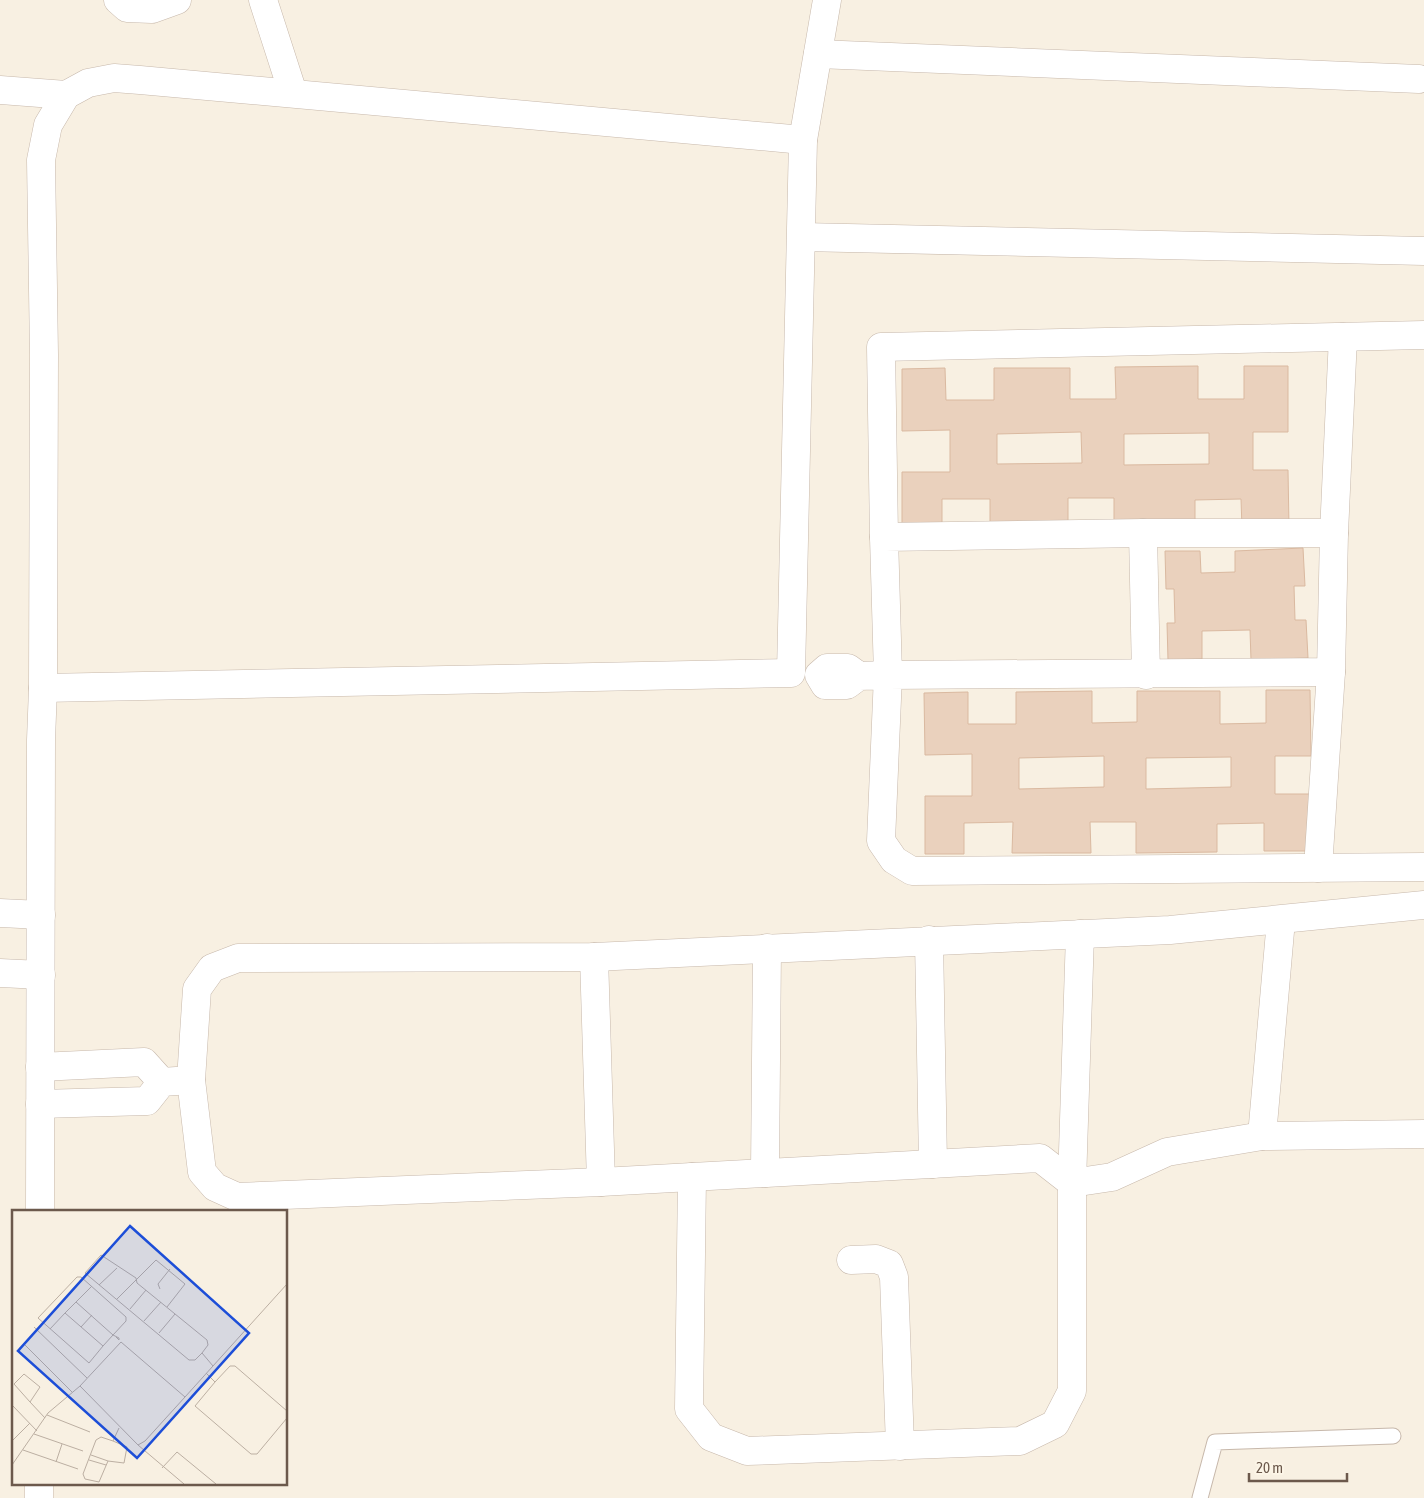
<svg xmlns="http://www.w3.org/2000/svg" width="1424" height="1498" font-family="'Asap Condensed',sans-serif">
  <style>
    .building { fill: #ead1bd; stroke: #dab9a0; fill-rule: evenodd }
    .lines { fill: none; stroke-linecap: round; stroke-linejoin: round }
    .lane-casing { stroke: #c7b8ab; stroke-width: 17 }
    .street-casing { stroke: #c7b8ab; stroke-width: 29 }
    .lane { stroke: #fff; stroke-width: 15 }
    .street { stroke: #fff; stroke-width: 28 }
    .inset-road { fill: none; stroke: #bcafa2; stroke-width: 1 }
    .view { fill: #1d4ed8; fill-opacity: 0.15; stroke: #1d4ed8; stroke-width: 2.5 }
    .inset-edge { fill: none; stroke: #6c594c; stroke-width: 2.5 }
  </style>
  <rect width="100%" height="100%" fill="#f8f0e2"/>
  <g class="building">
    <path d="M1198,366V399H1244V366H1288V432H1253V470H1288L1289,527L1242,528L1241,499L1195,500V528H1114V498H1068V529H990V499H942V530H902V472H950V430L902,431V369L945,368L946,400H994V368H1070V399H1116L1115,367ZM1081,432L1082,463L997,464V434ZM1209,433V464L1124,465V434Z"/>
    <path d="M1303,548L1305,586H1294L1295,620H1306L1308,658L1251,660L1250,630L1202,631V659L1168,660L1167,623H1175L1174,589H1166L1165,551H1200L1201,573L1235,572V551Z"/>
    <path d="M1266,690H1310L1311,756H1275V794H1311V851H1264V823L1217,824V852L1136,853V822H1090L1091,853H1012L1013,822L964,823V854H925V796H972V754L925,755L924,693L968,692V724H1016V692L1092,691V723L1137,722V691H1220V724L1266,723ZM1104,756V787L1019,789V758ZM1231,757V787L1146,789V758Z"/>
  </g>
  <g class="lines">
    <defs>
      <path id="lane" d="M1200,1498L1215,1442L1393,1436"/>
      <g id="street">
        <path d="M118,0L127,8L152,9L177,0"/>
        <path d="M263,0L293,93"/>
        <path d="M818,54L1419,79"/>
        <path d="M0,90L66,95"/>
        <path d="M802,237L1424,251"/>
        <path d="M1143,533L1146,675"/>
        <path d="M1334,533L1343,337"/>
        <path d="M884,537L881,347L1424,335"/>
        <path d="M859,676L848,668H827L819,675L825,685H847L859,676L888,675L1331,672L1334,533H1143L884,537L888,675L881,841L894,860L912,871L1424,867"/>
        <path d="M43,688L44,354L41,160L48,125L66,95L88,83L114,78L140,80L803,140"/>
        <path d="M1318,868L1331,672"/>
        <path d="M1424,905L1170,930L594,957L238,958L212,968L197,989L191,1080L202,1172L215,1187L237,1197L601,1182L1040,1158L1072,1183L1112,1177L1167,1152L1262,1136L1424,1134"/>
        <path d="M0,913L41,915"/>
        <path d="M929,940L933,1164"/>
        <path d="M594,957L601,1182"/>
        <path d="M0,973L41,975"/>
        <path d="M40,1067L144,1062L162,1082"/>
        <path d="M40,1104L147,1101L162,1082L191,1080"/>
        <path d="M1262,1136L1281,920"/>
        <path d="M765,1173L767,948"/>
        <path d="M692,1177L689,1409L711,1437L747,1451L1020,1441L1055,1424L1072,1391V1183L1080,934"/>
        <path d="M40,1212L41,740L43,688L791,673L803,140L827,0"/>
        <path d="M851,1260L876,1259L889,1264L894,1277L900,1446"/>
        <path d="M39,1498V1484"/>
      </g>
    </defs>
    <use href="#lane" class="lane-casing"/>
    <use href="#street" class="street-casing"/>
    <use href="#lane" class="lane"/>
    <use href="#street" class="street"/>
  </g>
  <g transform="translate(12 1210)">
    <rect width="275" height="275" fill="#f8f0e2"/>
    <path class="inset-road" d="M87,75L105,58M148,79L146,74L158,59M105,89L144,50L173,74L155,97M64,92L80,76M118,99L134,80M132,111L149,92M22,117L75,168M69,117L80,105M38,119L53,103M147,123L163,104M12,134L60,182M91,136L77,153L26,108L65,67H69L114,107V111L101,125L91,136L53,103L64,92L101,125L107,128V130L104,127M190,143L183,150H177L73,63L89,45L124,68L125,73L195,130L196,135L190,143L201,156M194,163L203,172L218,156H223L275,201M203,172L183,196L239,244H245L275,208M68,176L126,235L133,231L173,187M18,192L2,174L12,164L28,177L18,192L33,208M0,195L25,221M35,205L78,222M22,224L71,241M0,231L18,213M101,231L89,227L84,230L71,264L73,269L87,272L96,251L112,253L115,237L101,231L107,218M126,235L172,274M11,240L66,259M79,245L96,251M77,250L94,255M44,252L50,234M0,255L36,203L68,176L109,132L173,187L275,74M150,258L165,242L204,274"/>
    <path class="view" d="M118,16L237,123L125,248L6,141Z"/>
    <rect width="275" height="275" class="inset-edge"/>
  </g>
  <path d="M1249 1473v8h98v-8" fill="none" stroke="#6c594c" stroke-width="2.5"/>
  <text x="1256" y="1473" font-size="15" fill="#6c594c" stroke="#fcf5e7" stroke-width="4" paint-order="stroke">20 m</text>
</svg>
